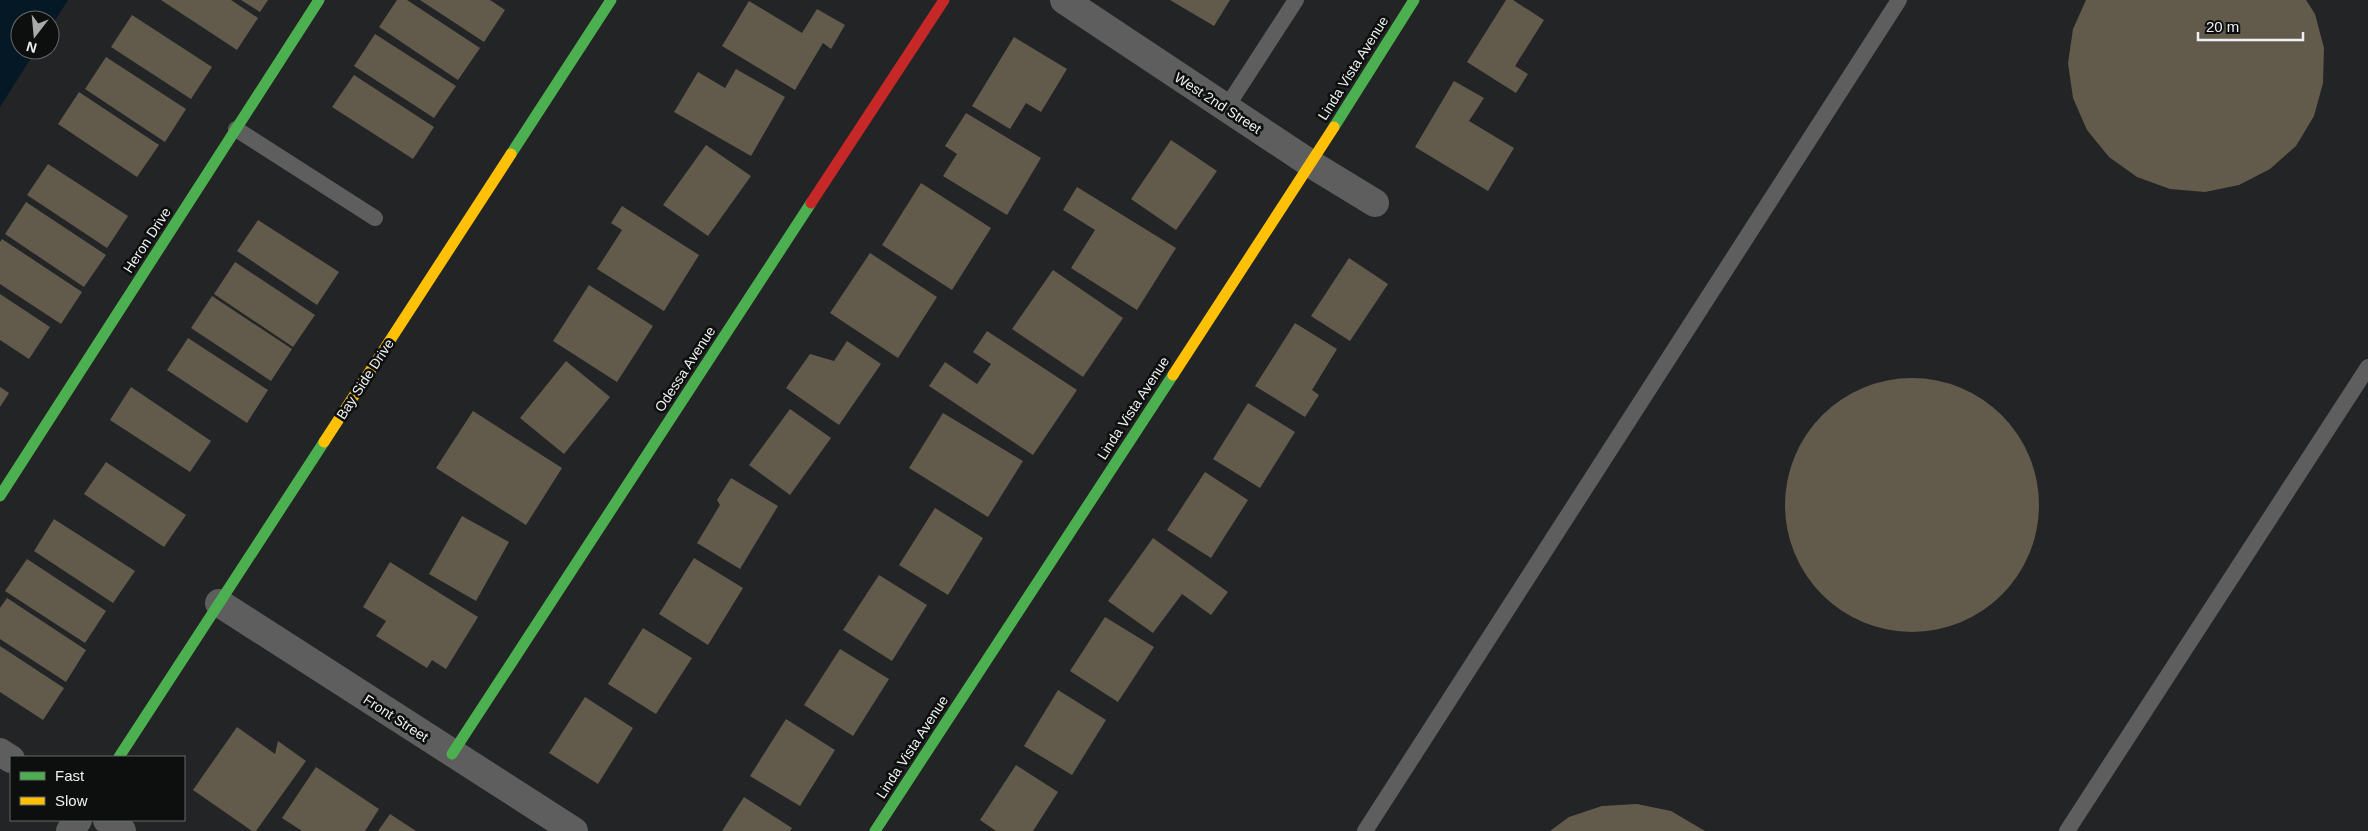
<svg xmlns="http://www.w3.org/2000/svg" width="2368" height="831" font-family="Helvetica,sans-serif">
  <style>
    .water { fill: #041826 }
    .building { fill: #625b4c }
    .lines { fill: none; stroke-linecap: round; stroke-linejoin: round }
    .lane { stroke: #5e5e5e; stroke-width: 16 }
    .street { stroke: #5e5e5e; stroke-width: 28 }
    .fast { stroke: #4caf50; stroke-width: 11 }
    .slow { stroke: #ffc107; stroke-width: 11 }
    .jam { stroke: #c62828; stroke-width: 11 }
    .labels { text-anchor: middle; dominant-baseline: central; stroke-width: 5; stroke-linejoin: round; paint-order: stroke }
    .street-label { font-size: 14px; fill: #eef0f1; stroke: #0d0e0e }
  </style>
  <rect width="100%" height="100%" fill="#232425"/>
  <path class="water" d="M0,0H68L50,28V20H20V50H36L0,107Z"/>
  <g class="building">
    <path d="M161,0H231L258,18L237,50Z"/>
    <path d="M241,0H268L260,12Z"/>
    <path d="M397,0H407L480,48L458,80L379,27Z"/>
    <path d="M420,0H490L505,10L484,42Z"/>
    <path d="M1170,0H1230L1214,26Z"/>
    <path d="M1506,0H1513L1544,20L1515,66L1528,74L1516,93L1467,62Z"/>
    <path d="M2086,0H2306L2315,14L2324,48L2323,83L2314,116L2296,146L2270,169L2239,185L2205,192L2170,189L2137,177L2109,157L2087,130L2073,98L2068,63L2073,29Z"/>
    <path d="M749,1L802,33L817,9L845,25L831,49L823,43L795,90L722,46Z"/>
    <path d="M132,15L212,67L191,99L111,47Z"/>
    <path d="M375,34L456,86L434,118L354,66Z"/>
    <path d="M1014,37L1067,69L1041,112L1026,103L1010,129L972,106Z"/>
    <path d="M106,57L186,109L165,142L85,89Z"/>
    <path d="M736,69L785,97L751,156L674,112L698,72L725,88Z"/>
    <path d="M354,75L434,127L413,159L332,107Z"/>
    <path d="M1454,81L1484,98L1469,121L1514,148L1488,191L1415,147Z"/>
    <path d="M79,92L159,145L137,177L58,124Z"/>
    <path d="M966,113L1041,158L1007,215L943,176L957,154L945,146Z"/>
    <path d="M1171,140L1217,171L1176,230L1131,199Z"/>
    <path d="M706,145L751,176L708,236L663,205Z"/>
    <path d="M48,164L128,216L107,248L27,195Z"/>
    <path d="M921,183L991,228L952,290L882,245Z"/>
    <path d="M1077,187L1176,248L1137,310L1071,268L1095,230L1063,210Z"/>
    <path d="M26,202L106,255L84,287L5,234Z"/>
    <path d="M622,206L699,255L664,311L597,269L622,230L611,223Z"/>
    <path d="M258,220L339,272L317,305L237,251Z"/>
    <path d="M2,239L82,292L61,324L0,284V242Z"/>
    <path d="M870,253L937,297L898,358L830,313Z"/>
    <path d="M1349,258L1388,284L1350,341L1311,316Z"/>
    <path d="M235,262L315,315L293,347L214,294Z"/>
    <path d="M1053,270L1123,318L1083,377L1012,329Z"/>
    <path d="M589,285L653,326L617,382L553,341Z"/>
    <path d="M0,294L50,327L29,359L0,340Z"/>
    <path d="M212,296L292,349L271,381L191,328Z"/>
    <path d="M1295,323L1337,349L1312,390L1319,395L1305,417L1255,386Z"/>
    <path d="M987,331L1077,390L1033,455L929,386L945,362L977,384L991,364L973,352Z"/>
    <path d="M188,338L268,390L247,423L167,370Z"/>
    <path d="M847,341L881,364L839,425L786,388L810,354L834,361Z"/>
    <path d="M566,361L610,397L564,454L520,418Z"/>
    <circle cx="1912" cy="505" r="127"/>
    <path d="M0,387L9,393L0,407Z"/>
    <path d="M131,387L211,441L190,472L110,420Z"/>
    <path d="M1248,403L1295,432L1260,488L1213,459Z"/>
    <path d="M790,409L831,438L790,495L749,465Z"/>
    <path d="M473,411L562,468L526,525L436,468Z"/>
    <path d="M943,413L1023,461L988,517L909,468Z"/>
    <path d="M106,462L186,515L164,547L84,494Z"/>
    <path d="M1205,472L1248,500L1211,558L1167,530Z"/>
    <path d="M731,478L778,506L740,569L697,543L720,505L717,500Z"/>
    <path d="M935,508L983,538L948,595L899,565Z"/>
    <path d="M462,516L509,542L476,601L429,574Z"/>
    <path d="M54,519L135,571L113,603L34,551Z"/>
    <path d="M1153,538L1228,592L1211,615L1182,594L1153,633L1108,601Z"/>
    <path d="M694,558L743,588L708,645L659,614Z"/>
    <path d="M27,559L106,611L85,643L5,591Z"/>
    <path d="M390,562L478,617L446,669L432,660L427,668L376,636L386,621L363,607Z"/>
    <path d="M879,575L927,605L892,661L843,630Z"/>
    <path d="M7,598L86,650L66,682L0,639V608Z"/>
    <path d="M1105,617L1154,647L1118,702L1070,671Z"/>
    <path d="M643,628L692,658L656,714L608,684Z"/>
    <path d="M0,646L64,688L43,720L0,692Z"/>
    <path d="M840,649L889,679L853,736L804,705Z"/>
    <path d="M1058,690L1106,720L1072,775L1024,746Z"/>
    <path d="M585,697L633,728L598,784L549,753Z"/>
    <path d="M786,719L835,750L800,806L750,776Z"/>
    <path d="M237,727L275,754L278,741L306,761L256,831H252L193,790Z"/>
    <path d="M1016,765L1058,792L1033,831H996L980,820Z"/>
    <path d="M316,767L379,809L365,831H302L282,818Z"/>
    <path d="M744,797L792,828L790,831H722Z"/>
    <path d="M1637,804L1671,811L1705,831H1550L1569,817L1602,806Z"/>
    <path d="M390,814L416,831H378Z"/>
  </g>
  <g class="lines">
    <g class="lane">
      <path d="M1226,108L1296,0"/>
      <path d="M236,129L375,218"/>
      <path d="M1365,831L1899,0"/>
      <path d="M2067,831L2368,367"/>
    </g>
    <g class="street">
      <path d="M1064,0L1311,164L1375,203"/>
      <path d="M219,603L574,831"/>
      <path d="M0,752L11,759"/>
      <path d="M107,820L122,831"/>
      <path d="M70,831L78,820"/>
    </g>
    <g class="fast">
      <path d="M1334,127L1414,0"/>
      <path d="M511,154L611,0"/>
      <path d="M0,496L319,0"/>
      <path d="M452,754L811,203"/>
      <path d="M119,757L324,442"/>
      <path d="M875,831L1173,375"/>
    </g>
    <g class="slow">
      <path d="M1173,375L1334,127"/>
      <path d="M324,442L511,154"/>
    </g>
    <path class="jam" d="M811,203L944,0"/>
  </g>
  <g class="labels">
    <g class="street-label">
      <text transform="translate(1353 68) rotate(-58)">Linda Vista Avenue</text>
      <text transform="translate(1218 103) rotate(33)">West 2nd Street</text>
      <text transform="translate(147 240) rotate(-57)">Heron Drive</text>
      <text transform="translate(685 369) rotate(-57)">Odessa Avenue</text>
      <text transform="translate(365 379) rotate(-57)">Bay Side Drive</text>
      <text transform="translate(1133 408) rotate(-57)">Linda Vista Avenue</text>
      <text transform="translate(396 718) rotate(33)">Front Street</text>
      <text transform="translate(912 747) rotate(-57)">Linda Vista Avenue</text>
    </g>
  </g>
  <rect x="10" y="756" width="175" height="65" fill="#0d0e0e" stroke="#676869"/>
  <rect x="20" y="772" width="25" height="8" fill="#4caf50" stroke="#676869"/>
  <text x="55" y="781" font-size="15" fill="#eef0f1">Fast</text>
  <rect x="20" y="797" width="25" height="8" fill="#ffc107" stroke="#676869"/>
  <text x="55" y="806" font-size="15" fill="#eef0f1">Slow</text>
  <g transform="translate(35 35) rotate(196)"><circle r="24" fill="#0d0e0e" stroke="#676869"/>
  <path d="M0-4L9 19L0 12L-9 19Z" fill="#a7a9aa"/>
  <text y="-8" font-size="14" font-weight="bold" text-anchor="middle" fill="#eef0f1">N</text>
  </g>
  <path d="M2198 32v8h105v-8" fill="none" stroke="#eef0f1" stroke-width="2.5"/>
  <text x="2206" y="32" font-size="15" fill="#eef0f1" stroke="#0d0e0e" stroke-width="4" paint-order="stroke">20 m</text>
</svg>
